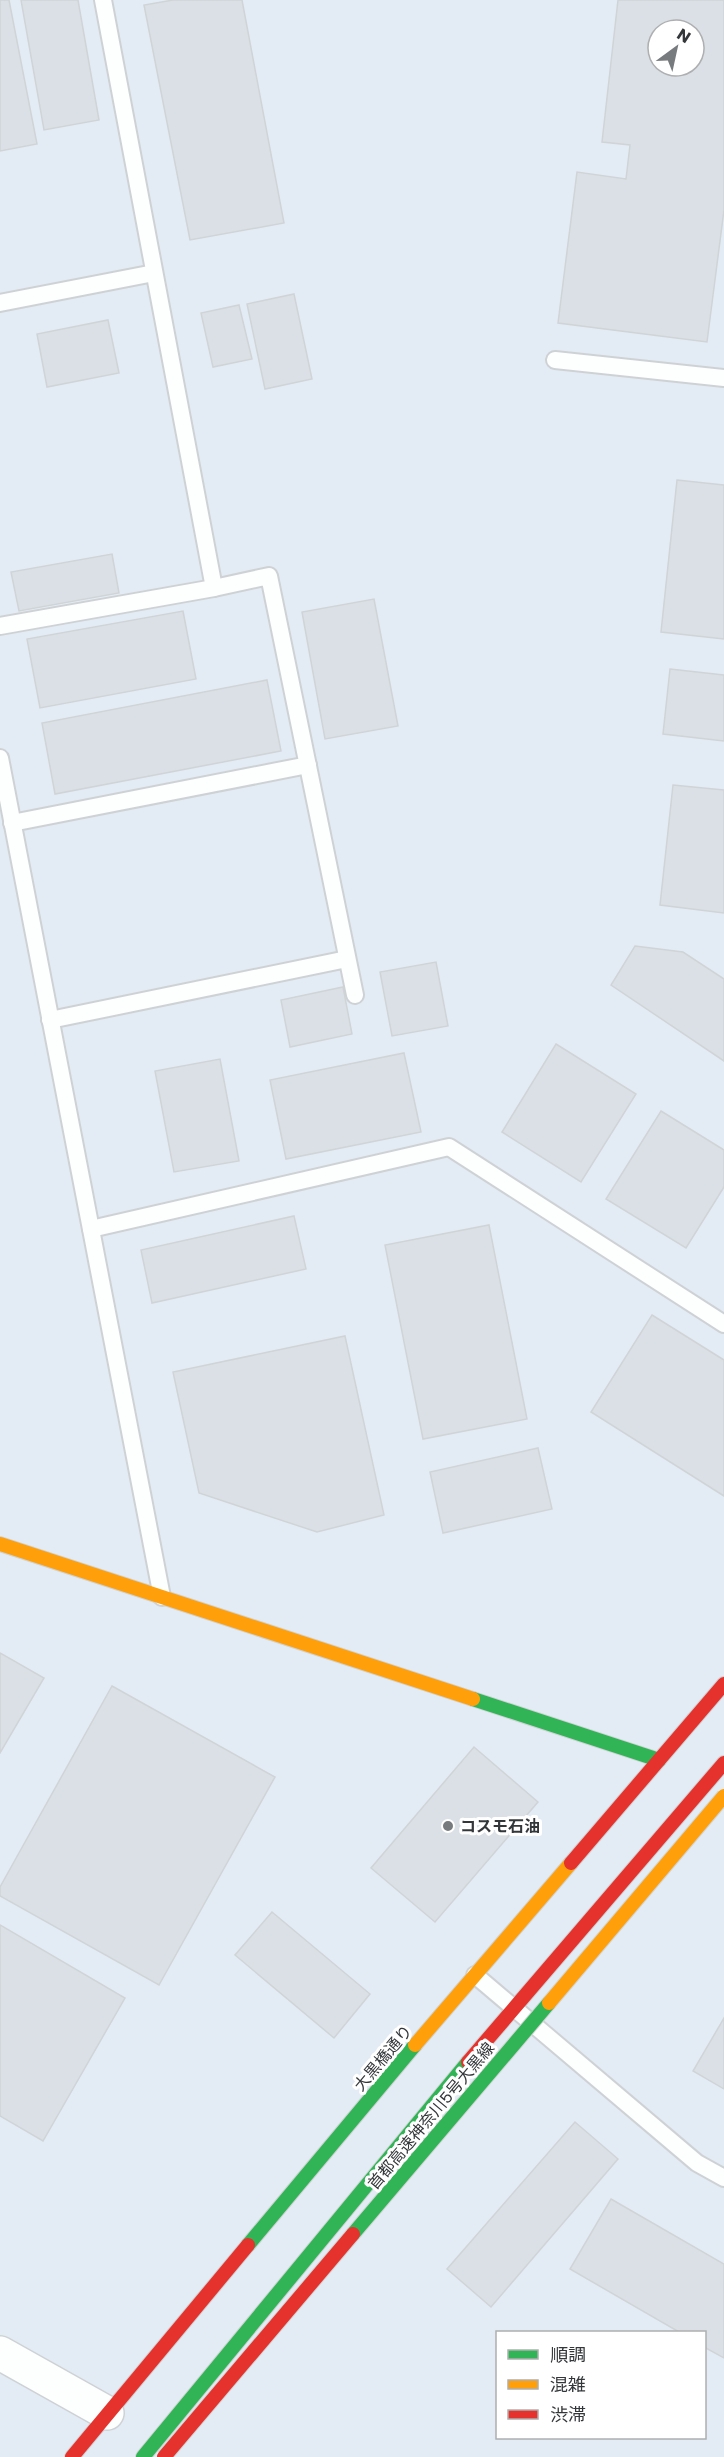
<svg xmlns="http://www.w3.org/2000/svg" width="724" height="2457" font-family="Poppins,'Noto Sans JP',sans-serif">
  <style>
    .built { fill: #e3ecf5; fill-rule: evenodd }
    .building { fill: #dae0e5; stroke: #d0d4d7; stroke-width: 1.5; fill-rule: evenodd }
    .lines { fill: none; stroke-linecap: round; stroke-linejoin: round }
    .lane-casing { stroke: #cfd2d5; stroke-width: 20 }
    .street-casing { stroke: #cfd2d5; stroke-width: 36 }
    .fast-casing { stroke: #cfd2d5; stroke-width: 16 }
    .slow-casing { stroke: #cfd2d5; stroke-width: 16 }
    .jam-casing { stroke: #cfd2d5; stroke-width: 16 }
    .lane { stroke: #fdfefe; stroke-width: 16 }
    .street { stroke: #fdfefe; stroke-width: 33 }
    .fast { stroke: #30b455; stroke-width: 14 }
    .slow { stroke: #ff9f0a; stroke-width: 14 }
    .jam { stroke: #e5322d; stroke-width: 14 }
    .fast-bridge-casing { stroke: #d2d5d6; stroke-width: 16; stroke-linecap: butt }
    .slow-bridge-casing { stroke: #d2d5d6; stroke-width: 16; stroke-linecap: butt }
    .jam-bridge-casing { stroke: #d2d5d6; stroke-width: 16; stroke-linecap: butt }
    .fast-bridge { stroke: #30b455; stroke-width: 14 }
    .slow-bridge { stroke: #ff9f0a; stroke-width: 14 }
    .jam-bridge { stroke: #e5322d; stroke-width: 14 }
    .poi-dot { fill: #777b7e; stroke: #fff; stroke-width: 2 }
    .labels { text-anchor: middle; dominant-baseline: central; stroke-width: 6; stroke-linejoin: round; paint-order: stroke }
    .poi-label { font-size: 16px; font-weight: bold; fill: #34373a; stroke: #fff; text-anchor: start }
    .street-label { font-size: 16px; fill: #34373a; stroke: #fff }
  </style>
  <rect width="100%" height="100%" fill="#f4f8fb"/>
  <path class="built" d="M0,0H724V2457H0ZM658,30H694V66H658ZM498,2332H704V2438H498Z"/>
  <g class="building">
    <path d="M0,0H9L37,144L0,151Z"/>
    <path d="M21,0H78L99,120L44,130Z"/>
    <path d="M173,0H242L284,223L190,240L144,5Z"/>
    <path d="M618,0H724V210L707,342L558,323L577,172L626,179L630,145L602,142ZM658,30H694V66H658Z"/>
    <path d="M294,294L312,379L265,389L247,304Z"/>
    <path d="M239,305L252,359L213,367L201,313Z"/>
    <path d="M108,320L119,373L47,387L37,334Z"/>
    <path d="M677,480L724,485V639L661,632Z"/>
    <path d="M112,554L119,593L19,611L11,572Z"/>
    <path d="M374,599L398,726L325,739L302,612Z"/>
    <path d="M183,611L196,679L40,708L27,639Z"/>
    <path d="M670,669L724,675V741L663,734Z"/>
    <path d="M267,680L281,751L55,794L42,723Z"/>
    <path d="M673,785L724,790V913L660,905Z"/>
    <path d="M635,946L683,952L724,979V1061L611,985Z"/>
    <path d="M436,962L448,1026L392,1036L380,972Z"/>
    <path d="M343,987L352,1034L290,1047L281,1000Z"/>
    <path d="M556,1044L636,1094L581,1182L502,1132Z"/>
    <path d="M404,1053L421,1132L286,1159L270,1080Z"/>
    <path d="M220,1059L239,1161L174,1172L155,1071Z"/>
    <path d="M661,1111L724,1150V1187L686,1248L606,1199Z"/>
    <path d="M294,1216L306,1269L152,1303L141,1250Z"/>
    <path d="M489,1225L527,1419L423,1439L385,1245Z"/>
    <path d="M652,1315L724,1360V1496L591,1412Z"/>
    <path d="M345,1336L384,1515L317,1532L199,1493L173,1372Z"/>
    <path d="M538,1448L552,1509L443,1533L430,1472Z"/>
    <path d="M0,1653L44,1678L0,1753Z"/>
    <path d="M112,1686L275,1777L159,1985L0,1896V1887Z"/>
    <path d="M474,1747L538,1802L435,1922L371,1868Z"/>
    <path d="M272,1912L370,1994L334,2038L235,1955Z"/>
    <path d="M0,1925L125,1998L43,2141L0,2116Z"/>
    <path d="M724,2018V2089L693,2071Z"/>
    <path d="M575,2122L618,2159L491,2307L447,2269Z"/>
    <path d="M611,2199L724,2264V2358L704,2347V2332H679L570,2269Z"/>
  </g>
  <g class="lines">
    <defs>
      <g id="lane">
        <path d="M103,0L214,588L269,576L355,995"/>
        <path d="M0,303L154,273"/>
        <path d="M555,360L724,378"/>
        <path d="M0,626L214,588"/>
        <path d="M0,758L162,1597"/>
        <path d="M12,823L308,765"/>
        <path d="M50,1020L347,959"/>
        <path d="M91,1229L449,1147L724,1324"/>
        <path d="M475,1975L697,2163L724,2178"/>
      </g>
      <path id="street" d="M0,2353L107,2413"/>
      <g id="fast">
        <path d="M473,1699L659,1760"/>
        <path d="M248,2245L415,2045"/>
        <path d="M143,2457L468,2062"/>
      </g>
      <g id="slow">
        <path d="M0,1544L473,1699"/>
        <path d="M415,2045L571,1863"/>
      </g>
      <g id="jam">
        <path d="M571,1863L724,1684"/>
        <path d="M468,2062L724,1763"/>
        <path d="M72,2457L248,2245"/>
      </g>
    </defs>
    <use href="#lane" class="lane-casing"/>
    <use href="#street" class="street-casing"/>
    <use href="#fast" class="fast-casing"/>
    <use href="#slow" class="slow-casing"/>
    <use href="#jam" class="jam-casing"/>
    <use href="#lane" class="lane"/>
    <use href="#street" class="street"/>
    <use href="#fast" class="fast"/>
    <use href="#slow" class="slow"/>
    <use href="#jam" class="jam"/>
    <defs>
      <path id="fast-bridge" d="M353,2234L549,2003"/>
      <path id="slow-bridge" d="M549,2003L724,1796"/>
      <path id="jam-bridge" d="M164,2457L353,2234"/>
    </defs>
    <use href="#fast-bridge" class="fast-bridge-casing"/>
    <use href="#slow-bridge" class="slow-bridge-casing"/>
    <use href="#jam-bridge" class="jam-bridge-casing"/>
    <use href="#fast-bridge" class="fast-bridge"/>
    <use href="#slow-bridge" class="slow-bridge"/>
    <use href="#jam-bridge" class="jam-bridge"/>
  </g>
  <circle class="poi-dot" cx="448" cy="1826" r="6"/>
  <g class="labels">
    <g class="poi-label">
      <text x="460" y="1826">コスモ石油</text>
    </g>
    <g class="street-label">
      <text transform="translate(383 2058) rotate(-50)">大黒橋通り</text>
      <text transform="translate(431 2116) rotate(-50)">首都高速神奈川5号大黒線</text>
    </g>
  </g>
  <rect x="496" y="2331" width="210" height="108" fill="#ffffff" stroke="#aeafb0" stroke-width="1.5"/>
  <rect x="508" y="2350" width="30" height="9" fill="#30b455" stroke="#aeafb0" stroke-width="1.5"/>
  <text x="550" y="2361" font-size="18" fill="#34373a">順調</text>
  <rect x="508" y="2380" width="30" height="9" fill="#ff9f0a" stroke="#aeafb0" stroke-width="1.5"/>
  <text x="550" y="2391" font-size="18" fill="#34373a">混雑</text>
  <rect x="508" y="2410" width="30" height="9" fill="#e5322d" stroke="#aeafb0" stroke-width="1.5"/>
  <text x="550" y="2421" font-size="18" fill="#34373a">渋滞</text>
  <g transform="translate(676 48) rotate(33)"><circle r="28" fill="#ffffff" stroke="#aeafb0" stroke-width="1.5"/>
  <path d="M0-4.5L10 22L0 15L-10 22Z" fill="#777b7e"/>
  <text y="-9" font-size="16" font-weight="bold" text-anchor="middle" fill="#34373a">N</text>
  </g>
</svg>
